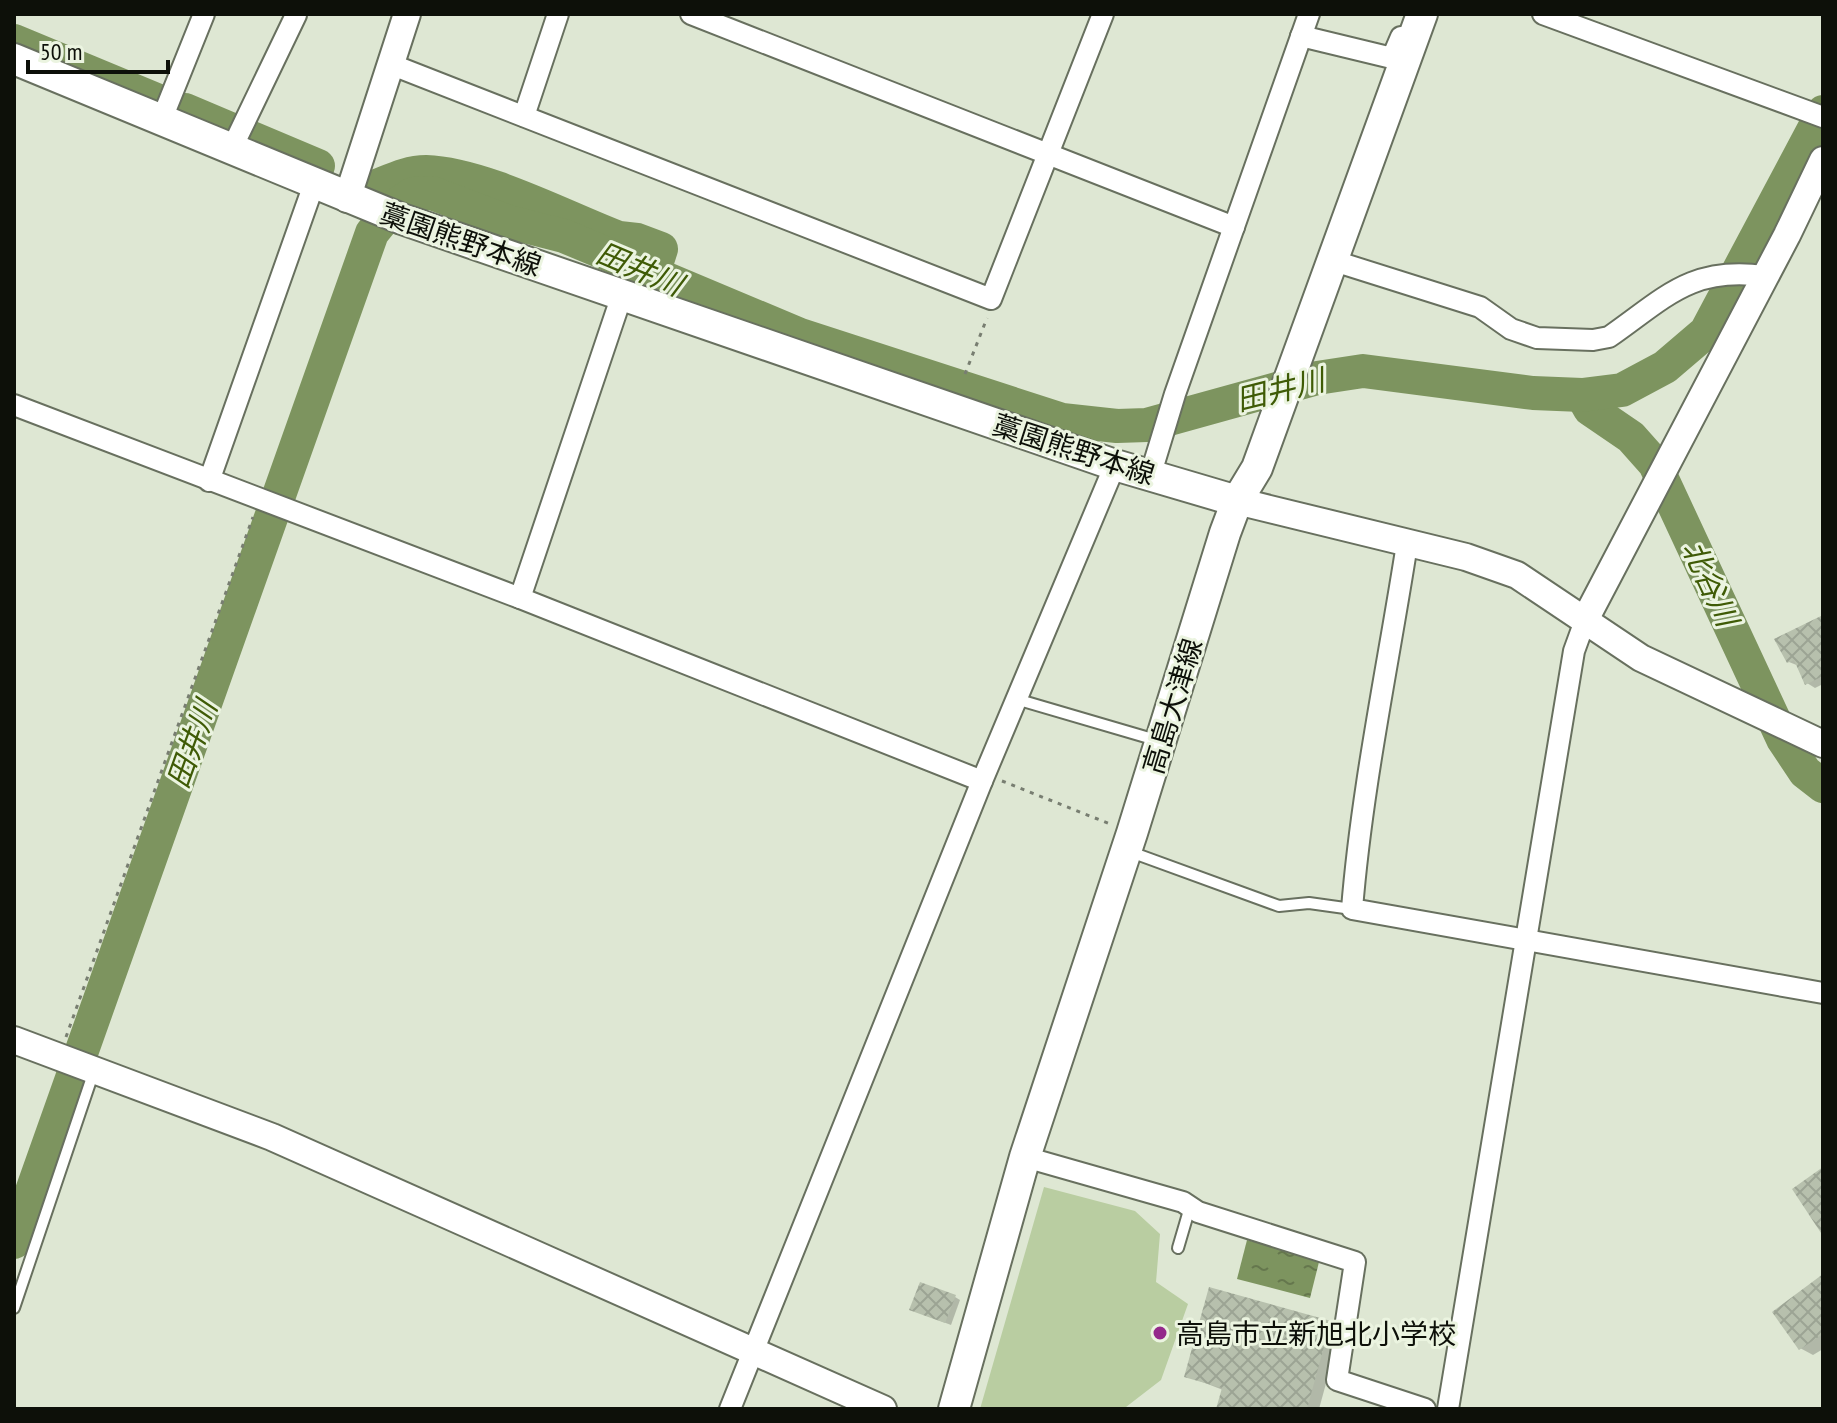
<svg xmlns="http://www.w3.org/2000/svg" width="1837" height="1423" font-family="'PT Sans Narrow','Noto Sans JP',sans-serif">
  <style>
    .pitch { fill: #b9cda1 }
    .water { fill: url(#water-ripples) }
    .shadow { fill: #0003 }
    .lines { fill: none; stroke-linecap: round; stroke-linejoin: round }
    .river { stroke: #7d945f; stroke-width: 34 }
    .building { fill: url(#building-cross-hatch) }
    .service-casing { stroke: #68705f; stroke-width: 14 }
    .minor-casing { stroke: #68705f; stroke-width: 24 }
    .tertiary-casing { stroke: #68705f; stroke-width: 30 }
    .secondary-casing { stroke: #68705f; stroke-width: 34 }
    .path { stroke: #787e71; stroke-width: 3; stroke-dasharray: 4 6; stroke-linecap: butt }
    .service { stroke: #fff; stroke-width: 10 }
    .minor { stroke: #fff; stroke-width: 20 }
    .tertiary { stroke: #fff; stroke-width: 26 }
    .secondary { stroke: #fff; stroke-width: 30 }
    .poi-dot { fill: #94298b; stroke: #ebf4e0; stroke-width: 3 }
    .labels { text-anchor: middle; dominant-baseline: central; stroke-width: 6; stroke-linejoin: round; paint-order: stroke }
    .street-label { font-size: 28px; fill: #0d1009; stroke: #ebf4e0 }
    .poi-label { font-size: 28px; fill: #0d1009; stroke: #ebf4e0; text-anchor: start }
    .water-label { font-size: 30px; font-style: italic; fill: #3f5b06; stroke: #ebf4e0 }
  </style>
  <defs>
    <pattern id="water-ripples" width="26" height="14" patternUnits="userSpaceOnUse" patternTransform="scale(2)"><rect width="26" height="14" fill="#7d945f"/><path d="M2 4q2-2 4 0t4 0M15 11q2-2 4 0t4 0" fill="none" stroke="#65774d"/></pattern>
    <pattern id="building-cross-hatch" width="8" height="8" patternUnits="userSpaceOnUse" patternTransform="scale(2)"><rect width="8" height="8" fill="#b7c0ad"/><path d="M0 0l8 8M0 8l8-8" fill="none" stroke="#9ca494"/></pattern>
  </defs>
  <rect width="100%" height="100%" fill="#dee7d3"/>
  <path class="pitch" d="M1044,1187L1135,1211L1160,1234L1156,1282L1188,1304L1161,1380L1126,1407L980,1409Z"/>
  <path class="water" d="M1247,1240L1320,1258L1310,1298L1237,1279Z"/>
  <g class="shadow">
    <path d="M1823,617V684L1815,688L1807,683L1799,666L1789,662Z"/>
    <path d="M1823,1281V1349L1813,1355L1800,1348Z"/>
    <path d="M955,1297L960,1300L951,1325L917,1312Z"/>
    <path d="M1330,1323L1341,1329L1319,1409H1218L1223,1390L1187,1376Z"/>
  </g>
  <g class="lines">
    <g class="river">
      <path d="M14,41L161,102"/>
      <path d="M185,110L318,166"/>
      <path d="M379,185C394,179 409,172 426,172C483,174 564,217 619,238L637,240L661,249L653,274"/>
      <path d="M1582,395L1590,409L1631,437L1655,464L1783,739L1805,772L1823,786"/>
      <path d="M14,1242L372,233L393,207L413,194L432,193L509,222L564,236L800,335L1062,420L1117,426L1147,425L1317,378L1363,371L1533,393L1582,395L1622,390L1665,367L1706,332L1823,112"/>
    </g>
  </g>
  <g class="building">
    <path d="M1823,615V676L1805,685L1794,660L1787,663L1774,639Z"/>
    <path d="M1823,1167V1236L1792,1189Z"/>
    <path d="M1823,1274V1334L1799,1350L1772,1312Z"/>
    <path d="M920,1282L956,1295L945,1323L909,1310Z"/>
    <path d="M1209,1287L1331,1321L1307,1409H1216L1222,1388L1184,1377Z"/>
  </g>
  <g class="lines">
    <defs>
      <g id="service">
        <path d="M1016,699L1156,740"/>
        <path d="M1128,851L1279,906L1309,903L1352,909"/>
        <path d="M1178,1248L1190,1207"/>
        <path d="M14,1308L94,1071"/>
      </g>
      <g id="minor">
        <path d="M691,14L1234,227"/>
        <path d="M1543,14L1823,117"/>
        <path d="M1301,36L1392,58L1401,37"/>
        <path d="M390,64L991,299L1103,14"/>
        <path d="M524,116L558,14"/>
        <path d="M161,121L204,14"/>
        <path d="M231,150L296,15"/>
        <path d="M1331,260L1480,307L1511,329L1537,338L1593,340L1609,337C1665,298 1691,266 1764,276"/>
        <path d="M14,405L520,598L982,781"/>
        <path d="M1151,473L1175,394L1309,14"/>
        <path d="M209,481L314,184"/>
        <path d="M1407,544C1388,666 1362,786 1352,909L1823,993"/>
        <path d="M520,598L622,295"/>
        <path d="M1025,1157L1183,1202L1198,1212L1355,1262L1337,1380L1425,1409"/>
        <path d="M730,1409L982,781L1115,465"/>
        <path d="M1448,1409L1574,651L1586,618"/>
      </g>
      <g id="tertiary">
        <path d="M347,199L407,14"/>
        <path d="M1237,501L1466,557L1517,575L1641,658L1823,744"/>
        <path d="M1586,618L1787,235L1823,160"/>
        <path d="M14,1040L272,1137L883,1409"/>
      </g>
      <g id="secondary">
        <path d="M14,59L402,219L1115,465L1237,501"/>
        <path d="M954,1409L1025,1157L1132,833L1225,533L1237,501L1257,468L1422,14"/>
      </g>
    </defs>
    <use href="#service" class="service-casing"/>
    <use href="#minor" class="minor-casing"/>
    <use href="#tertiary" class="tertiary-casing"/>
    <use href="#secondary" class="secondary-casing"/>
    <g class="path">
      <path d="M965,374L987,318"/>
      <path d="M1002,781L1110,824"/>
      <path d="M66,1037L253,517"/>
    </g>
    <use href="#service" class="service"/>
    <use href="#minor" class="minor"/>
    <use href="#tertiary" class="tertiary"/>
    <use href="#secondary" class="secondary"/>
  </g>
  <circle class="poi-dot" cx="1160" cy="1333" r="8"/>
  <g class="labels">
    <g class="street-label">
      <text transform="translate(461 239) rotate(19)">藁園熊野本線</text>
      <text transform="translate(1074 449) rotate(18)">藁園熊野本線</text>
      <text transform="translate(1172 706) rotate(-73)">高島大津線</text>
    </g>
    <g class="poi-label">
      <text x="1176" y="1333">高島市立新旭北小学校</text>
    </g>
    <g class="water-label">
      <text transform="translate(640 268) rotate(23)">田井川</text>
      <text transform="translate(1280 389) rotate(-14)">田井川</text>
      <text transform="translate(1711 583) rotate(65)">北谷川</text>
      <text transform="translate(191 744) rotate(-70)">田井川</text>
    </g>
  </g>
  <rect width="1837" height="1423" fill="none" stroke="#0d1009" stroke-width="32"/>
  <path d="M28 60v12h140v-12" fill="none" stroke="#0d1009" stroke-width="4"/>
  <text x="40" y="60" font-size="24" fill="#0d1009" stroke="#ebf4e0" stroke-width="6" paint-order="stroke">50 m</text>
</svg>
